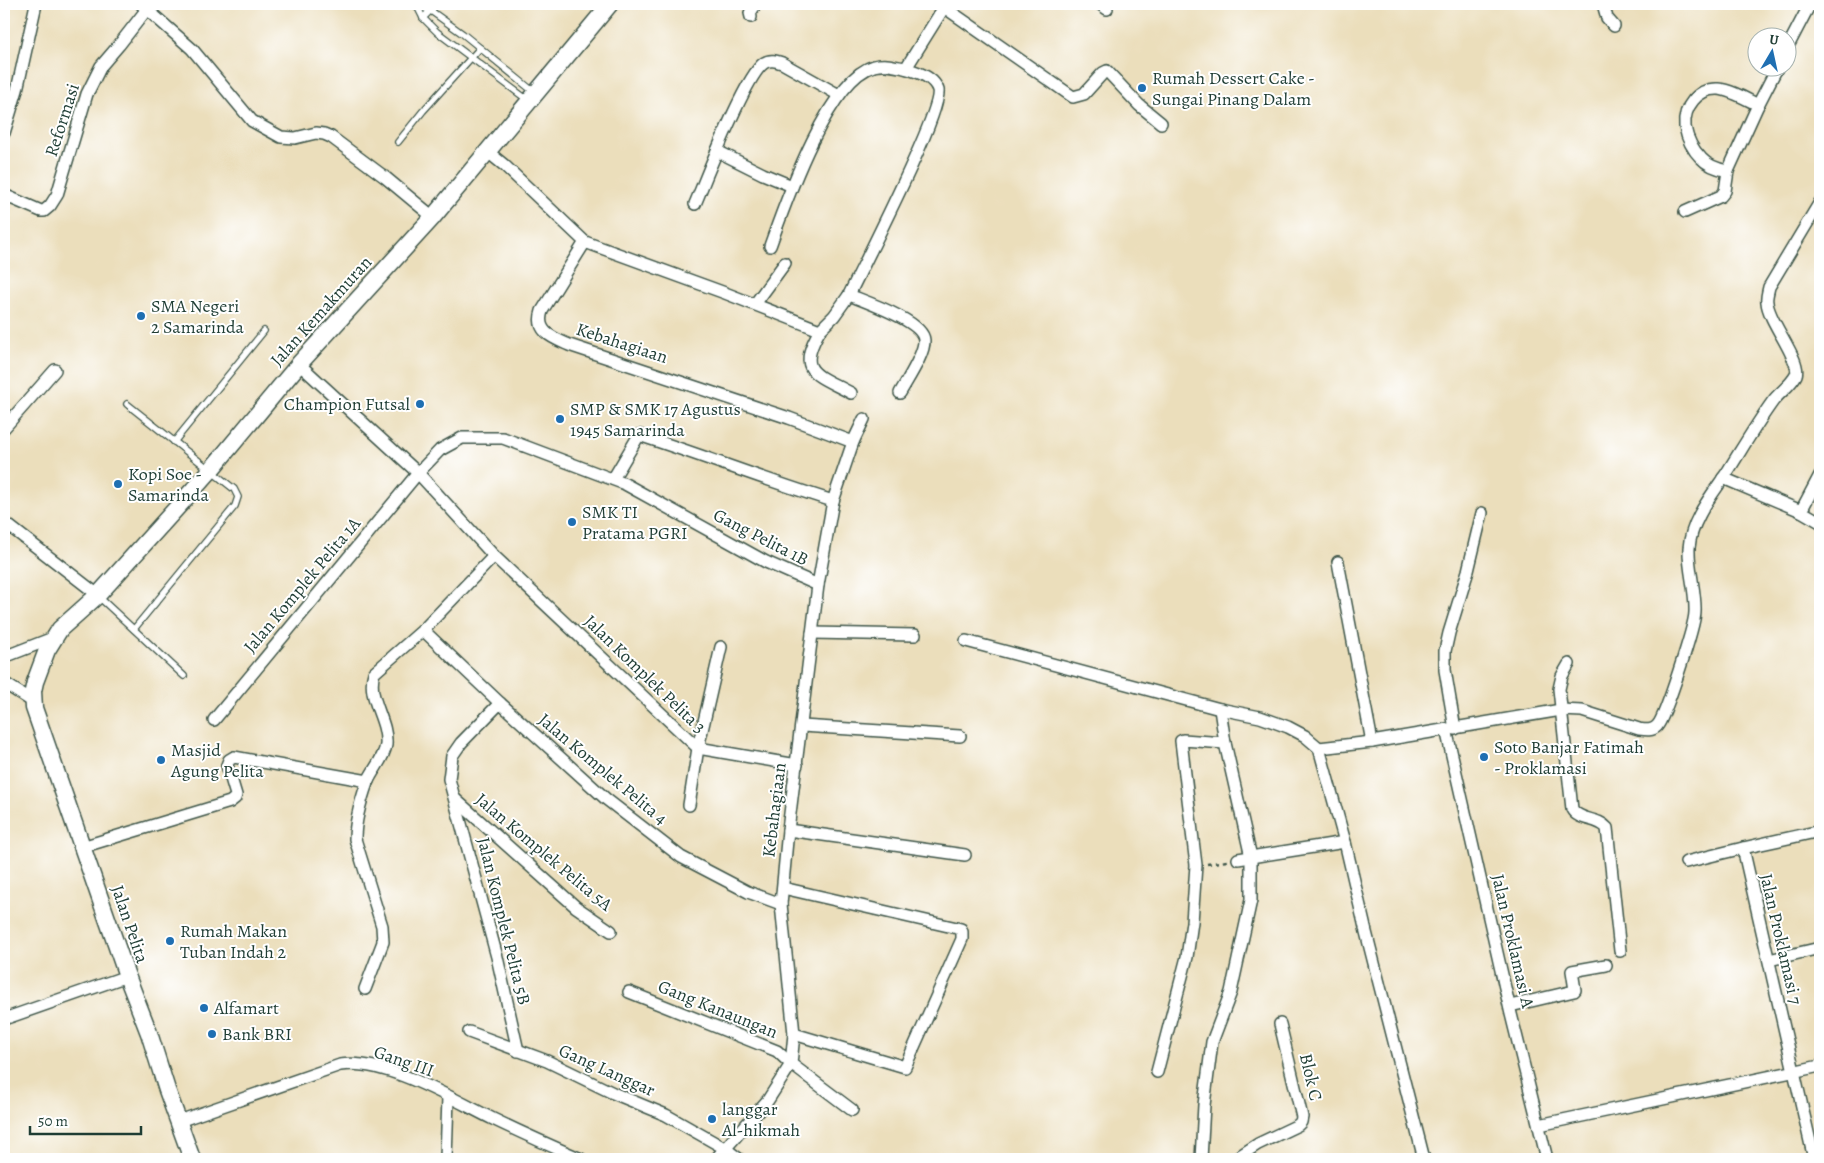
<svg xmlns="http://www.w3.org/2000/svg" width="1824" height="1163" font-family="Alegreya,serif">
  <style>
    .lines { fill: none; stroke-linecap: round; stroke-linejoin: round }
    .lane-casing { stroke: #3e5548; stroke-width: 8 }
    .street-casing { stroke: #3e5548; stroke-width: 14 }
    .secondary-casing { stroke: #3e5548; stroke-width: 19 }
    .path { stroke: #3e5548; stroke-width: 2.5; stroke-dasharray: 4 4; stroke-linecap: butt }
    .lane { stroke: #fff; stroke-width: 5.5 }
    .street { stroke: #fff; stroke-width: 11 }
    .secondary { stroke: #fff; stroke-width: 16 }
    .poi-dot { fill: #1f6fb2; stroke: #fff; stroke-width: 2 }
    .labels { text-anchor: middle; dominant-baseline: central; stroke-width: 4; stroke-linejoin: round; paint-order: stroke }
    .poi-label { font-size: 18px; fill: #1f3d34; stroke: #fff; text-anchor: start }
    .street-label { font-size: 18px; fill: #1f3d34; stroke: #fff }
  </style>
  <rect width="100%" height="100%" fill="#fff"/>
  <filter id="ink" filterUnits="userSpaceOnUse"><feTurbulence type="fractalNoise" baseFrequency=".02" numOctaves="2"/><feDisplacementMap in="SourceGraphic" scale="10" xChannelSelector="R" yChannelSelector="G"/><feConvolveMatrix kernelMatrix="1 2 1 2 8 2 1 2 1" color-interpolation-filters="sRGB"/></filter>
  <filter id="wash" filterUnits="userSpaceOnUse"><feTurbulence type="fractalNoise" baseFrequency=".0096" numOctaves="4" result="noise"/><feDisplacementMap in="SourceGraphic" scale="20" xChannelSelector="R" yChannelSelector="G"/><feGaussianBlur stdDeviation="1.12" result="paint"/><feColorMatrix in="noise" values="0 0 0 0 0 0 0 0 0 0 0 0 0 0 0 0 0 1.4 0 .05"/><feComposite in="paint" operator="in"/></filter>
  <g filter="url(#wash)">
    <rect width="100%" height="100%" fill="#ebdebb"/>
  </g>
  <g filter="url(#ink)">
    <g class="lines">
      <defs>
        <g id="lane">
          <path d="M416,4L423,18L437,32L529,101"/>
          <path d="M418,6L431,11L463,34L534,92"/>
          <path d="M423,18L437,4"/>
          <path d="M398,142L423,111L480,48"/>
          <path d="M127,404L234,489L238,497L235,506L134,629"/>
          <path d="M174,442L264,331"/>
          <path d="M99,597L184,676"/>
        </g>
        <g id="street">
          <path d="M141,4L192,49L252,121L281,137L295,138L316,133L324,134L331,137L386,178L433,217"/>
          <path d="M942,4L944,7L1073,97L1084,94L1103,73L1107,71L1139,105L1161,123"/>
          <path d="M1100,4L1107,9"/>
          <path d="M1603,4L1607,18L1614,26"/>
          <path d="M751,17L750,13L756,4"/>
          <path d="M1786,50L1810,4"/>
          <path d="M906,68L946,4"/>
          <path d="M4,133L17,90L36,4"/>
          <path d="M717,151L763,174L792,186"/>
          <path d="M488,152L504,165L585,242L725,293L820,330L834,316L849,295C863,265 943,111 938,90C934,77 916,71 904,68C894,66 885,63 874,66C828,79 785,204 770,246"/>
          <path d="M1728,171C1718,169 1708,166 1701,158C1693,150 1687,138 1685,127C1683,107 1698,88 1718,89C1731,90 1746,99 1758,105"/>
          <path d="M4,195L41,211H44L50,206L57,195L87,94L101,66L119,45L147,9"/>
          <path d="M695,204C706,178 745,76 764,63C770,59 776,61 782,63L839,95"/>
          <path d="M1685,212L1721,196L1725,191L1728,171L1758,105L1777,68"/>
          <path d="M585,242L542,311C535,332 553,338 569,345L789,418L853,442"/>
          <path d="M849,295C866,302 923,321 924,340C925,354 907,380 900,393"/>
          <path d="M755,304L785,263"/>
          <path d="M820,330C795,373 816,374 851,393"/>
          <path d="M299,364L418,473L494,556L698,748L797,765"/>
          <path d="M4,428L55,370"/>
          <path d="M1820,475L1801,511L1820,522"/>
          <path d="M1723,478L1801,511"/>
          <path d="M613,479L639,435C704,456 768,481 833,501"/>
          <path d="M4,522L98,595"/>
          <path d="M1338,562L1372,742"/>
          <path d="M423,630L500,703L606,799L681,857L748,892L781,904"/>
          <path d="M812,633L915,635"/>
          <path d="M966,641L1220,709L1260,717L1288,727L1305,736L1319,748L1345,842L1366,932L1424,1159"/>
          <path d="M4,657L53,638"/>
          <path d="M1569,664L1562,676L1559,689L1572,809C1578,821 1598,817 1607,828L1620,951"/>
          <path d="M4,683L32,701"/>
          <path d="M500,703L461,743L452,756L449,779L497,957L518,1051"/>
          <path d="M214,720L418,473L440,450L462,438H503L625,484L766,562L818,585"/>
          <path d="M802,726L960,736"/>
          <path d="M1446,729L1511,1014L1547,1159"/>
          <path d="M1455,729L1445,670V651L1449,633L1468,571L1482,513"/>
          <path d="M1319,748L1372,742L1561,710L1582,711L1639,729C1646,730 1652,731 1657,726C1665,718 1695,625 1695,612C1696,591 1688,569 1689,548C1691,519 1713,494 1728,471C1743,447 1757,423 1773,401C1780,392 1791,385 1796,375C1802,361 1768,321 1767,302C1766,298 1768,292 1769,287L1820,202"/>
          <path d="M455,799L576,907L611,931"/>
          <path d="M689,805L698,748L721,647"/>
          <path d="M788,830L965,855"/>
          <path d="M82,847L230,802L235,798L236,795L227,765L229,760L234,757L368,781"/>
          <path d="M1743,848L1820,831"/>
          <path d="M1238,859L1345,842"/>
          <path d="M1686,862L1743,848L1814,1159"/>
          <path d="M783,888L957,928L961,929L962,932V939L905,1067L794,1034"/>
          <path d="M1769,960L1820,948"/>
          <path d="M365,989L383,942L382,926L355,839C355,821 361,800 367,783C373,769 384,759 386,745C388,719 366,698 374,673L423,630L494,556"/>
          <path d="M629,992L777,1051L791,1064L852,1110"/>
          <path d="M1510,1006L1574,991L1575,990L1572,971L1606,965"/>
          <path d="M4,1019L127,976"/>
          <path d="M469,1032L547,1061L613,1093L666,1115L726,1149L739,1159"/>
          <path d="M1157,1072L1187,957L1192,922L1196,865L1181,741L1183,740L1225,743"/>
          <path d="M179,1121L340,1065C386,1058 452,1099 493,1119C522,1133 551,1146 581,1159"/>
          <path d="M1539,1125L1820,1066"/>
          <path d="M446,1159L448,1097"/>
          <path d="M716,1159L768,1100L791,1064L794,1034L781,904L788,830L818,585L833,501L853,442L864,419"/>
          <path d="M1201,1159L1204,1105L1212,1042L1231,992L1251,900V857L1225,743L1220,709"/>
          <path d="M1235,1159L1258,1144L1298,1125L1301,1122L1302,1117L1280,1024"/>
        </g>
        <path id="secondary" d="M192,1159L167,1090L149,1033L127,976L34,708L33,691L35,682L47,650L60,629L98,595L210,471L299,364L433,217L610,4"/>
      </defs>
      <use href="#lane" class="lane-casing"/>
      <use href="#street" class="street-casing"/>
      <use href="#secondary" class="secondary-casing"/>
      <path class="path" d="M1207,864L1227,861"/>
      <use href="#lane" class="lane"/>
      <use href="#street" class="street"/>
      <use href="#secondary" class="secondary"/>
    </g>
  </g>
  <g class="poi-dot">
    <circle cx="1142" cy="88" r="5"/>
    <circle cx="141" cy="316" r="5"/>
    <circle cx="420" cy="404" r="5"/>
    <circle cx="560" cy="419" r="5"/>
    <circle cx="118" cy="484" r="5"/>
    <circle cx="572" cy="522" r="5"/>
    <circle cx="1484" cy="757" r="5"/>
    <circle cx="161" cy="760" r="5"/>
    <circle cx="170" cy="941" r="5"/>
    <circle cx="204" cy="1008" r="5"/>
    <circle cx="212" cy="1034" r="5"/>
    <circle cx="712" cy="1119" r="5"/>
  </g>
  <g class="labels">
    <g class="poi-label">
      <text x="1152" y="78">Rumah Dessert Cake -<tspan x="1152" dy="21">Sungai Pinang Dalam</tspan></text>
      <text x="151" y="306">SMA Negeri<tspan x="151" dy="21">2 Samarinda</tspan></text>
      <text x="410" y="404" text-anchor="end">Champion Futsal</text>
      <text x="570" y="409">SMP &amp; SMK 17 Agustus<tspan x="570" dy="21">1945 Samarinda</tspan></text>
      <text x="128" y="474">Kopi Soe -<tspan x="128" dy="21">Samarinda</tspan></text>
      <text x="582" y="512">SMK TI<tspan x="582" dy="21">Pratama PGRI</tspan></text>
      <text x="1494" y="747">Soto Banjar Fatimah<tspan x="1494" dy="21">- Proklamasi</tspan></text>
      <text x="171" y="750">Masjid<tspan x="171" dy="21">Agung Pelita</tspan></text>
      <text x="180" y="931">Rumah Makan<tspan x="180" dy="21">Tuban Indah 2</tspan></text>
      <text x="214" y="1008">Alfamart</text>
      <text x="222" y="1034">Bank BRI</text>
      <text x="722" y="1109">langgar<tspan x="722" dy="21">Al-hikmah</tspan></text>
    </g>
    <g class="street-label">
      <text transform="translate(62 120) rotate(-72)">Reformasi</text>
      <text transform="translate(321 311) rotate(-48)">Jalan Kemakmuran</text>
      <text transform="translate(622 343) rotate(18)">Kebahagiaan</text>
      <text transform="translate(761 537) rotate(27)">Gang Pelita 1B</text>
      <text transform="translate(302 585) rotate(-50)">Jalan Komplek Pelita 1A</text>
      <text transform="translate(645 674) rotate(44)">Jalan Komplek Pelita 3</text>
      <text transform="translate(603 769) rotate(40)">Jalan Komplek Pelita 4</text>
      <text transform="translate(774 810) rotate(-83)">Kebahagiaan</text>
      <text transform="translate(544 852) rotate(40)">Jalan Komplek Pelita 5A</text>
      <text transform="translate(504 921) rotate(76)">Jalan Komplek Pelita 5B</text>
      <text transform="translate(130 924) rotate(71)">Jalan Pelita</text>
      <text transform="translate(1781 939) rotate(77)">Jalan Proklamasi 7</text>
      <text transform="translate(1513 941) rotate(77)">Jalan Proklamasi A</text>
      <text transform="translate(718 1009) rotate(22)">Gang Kanaungan</text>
      <text transform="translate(404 1061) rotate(19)">Gang III</text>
      <text transform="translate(607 1070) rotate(24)">Gang Langgar</text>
      <text transform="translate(1311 1077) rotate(77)">Blok C</text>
    </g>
  </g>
  <rect width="1824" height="1163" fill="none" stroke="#fff" stroke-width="20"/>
  <g transform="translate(1772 52) rotate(9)"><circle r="24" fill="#ffffff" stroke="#a5b1ae"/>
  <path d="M0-4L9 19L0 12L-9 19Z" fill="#1f6fb2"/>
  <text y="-8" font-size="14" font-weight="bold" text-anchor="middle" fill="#1f3d34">U</text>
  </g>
  <path d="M30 1126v8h111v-8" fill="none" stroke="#1f3d34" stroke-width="2.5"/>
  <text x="38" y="1126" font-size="15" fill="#1f3d34" stroke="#ffffff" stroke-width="4" paint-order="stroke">50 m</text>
</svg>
